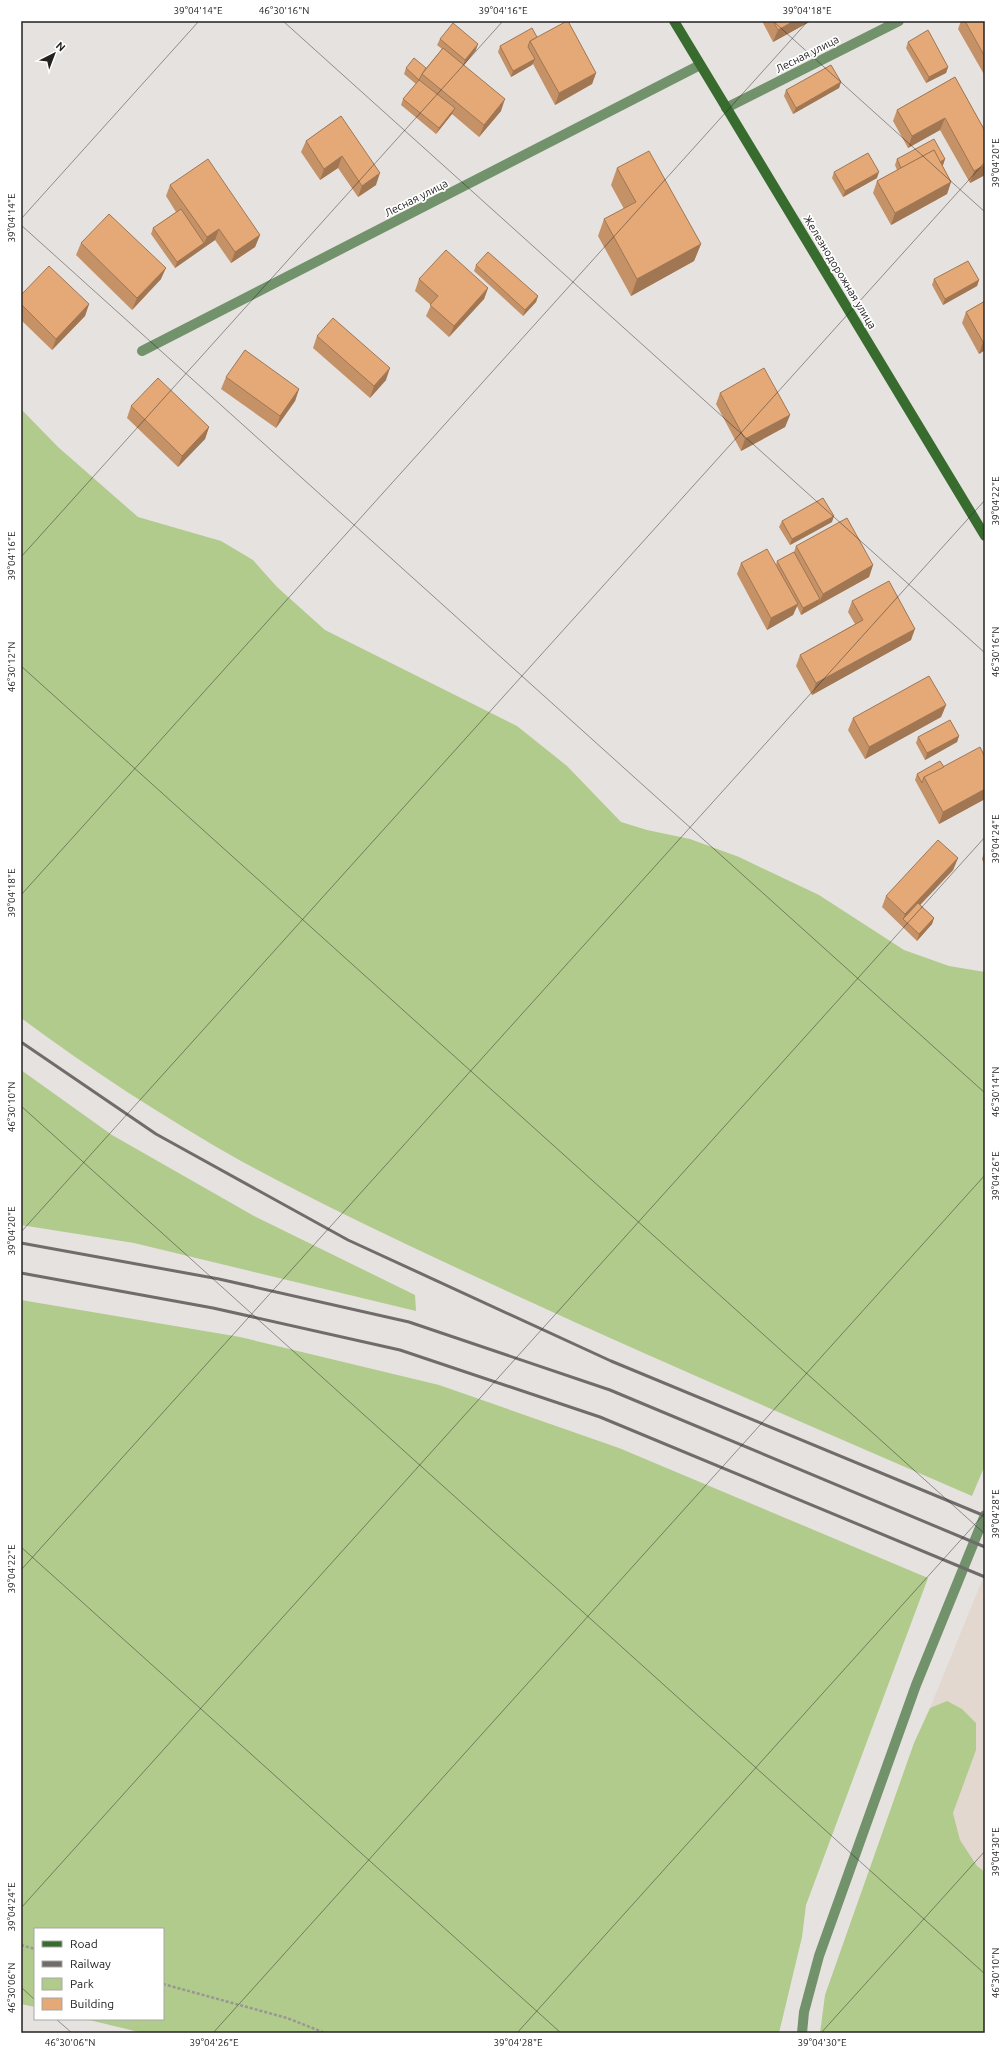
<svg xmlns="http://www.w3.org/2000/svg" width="1006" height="2054" font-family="Ubuntu,sans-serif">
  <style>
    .built { fill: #e2d8cf }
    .green { fill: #b0cb8b }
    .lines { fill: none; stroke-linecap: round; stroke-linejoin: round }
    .path { stroke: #999694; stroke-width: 2.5; stroke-dasharray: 3 2; stroke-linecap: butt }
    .street { stroke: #71926a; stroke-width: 10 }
    .secondary { stroke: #386b2e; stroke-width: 10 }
    .rail { stroke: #6f6c6b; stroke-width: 3 }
    .wall { fill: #c59166 }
    .shaded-wall { fill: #a07653 }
    .building { fill: #e5a977; stroke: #a07653 }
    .ticks { fill: none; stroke: #232221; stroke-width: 1; stroke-opacity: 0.45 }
    .labels { text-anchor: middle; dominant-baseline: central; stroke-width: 3.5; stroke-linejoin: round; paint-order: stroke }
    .street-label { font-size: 11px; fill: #232221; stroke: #fff }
    .neatline { fill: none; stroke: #232221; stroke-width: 1.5 }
    .ticks-label { font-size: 10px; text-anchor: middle; fill: #232221 }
  </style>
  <rect width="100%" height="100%" fill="#e6e2df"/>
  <path class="built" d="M985,1573V1872L977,1866L960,1840L953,1813L976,1750L947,1701L930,1708Z"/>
  <g class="green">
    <path d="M21,409L58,447L138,517L221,541L253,560L277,587L325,630L517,726L567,766L621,822L647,830L690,839L739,857L819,895L904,950L949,966L985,972V1465L972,1496C818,1429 663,1363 511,1293C420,1251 329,1209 241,1161C165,1118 91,1070 21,1018Z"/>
    <path d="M21,1070L112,1135L254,1216L415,1295L416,1311L134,1243L21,1225Z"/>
    <path d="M21,1300L240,1337L439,1385L619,1448L928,1578L806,1905L802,1937L779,2033H143L85,2019H163V1929H35V2007L21,2004Z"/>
    <path d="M947,1701L962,1709L976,1723V1750L953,1813L960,1840L977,1866L985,1872V2033H820L825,1995L914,1743L930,1708Z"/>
  </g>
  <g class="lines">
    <g class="path">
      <path d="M21,1945L35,1949"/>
      <path d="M163,1984L287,2018L325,2033"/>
    </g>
    <g class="street">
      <path d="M726,108L899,21"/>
      <path d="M142,351L700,65"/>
      <path d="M802,2033L804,2012L819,1956L916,1685L985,1515"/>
    </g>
    <path class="secondary" d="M674,21L985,536"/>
    <g class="rail">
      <path d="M21,1042L156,1134L348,1240L611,1361L985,1516"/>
      <path d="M21,1243L219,1279L409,1322L610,1390L985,1547"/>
      <path d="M21,1273L213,1308L400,1350L600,1417L985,1577"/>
    </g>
  </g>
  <g class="wall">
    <path d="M762,21H811L773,42Z"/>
    <path d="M961,21H985V76L958,29Z"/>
    <path d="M537,37L596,73L592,84L555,105L533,64L511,77L498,52L500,46Z"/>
    <path d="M440,39L476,50L464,65L501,111L479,137L452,114L436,134L401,105L403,99L416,84L404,74L406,68H426L442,49L437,45Z"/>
    <path d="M908,42L948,67L946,73L926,83L906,48Z"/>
    <path d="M955,77L985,131V175L970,183L940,130L908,148L893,121L897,110Z"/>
    <path d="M841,82L839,88L793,114L784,96L786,90Z"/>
    <path d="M341,116L376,185L358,197L338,168L320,180L301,152L306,141Z"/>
    <path d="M897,159H945L943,165H942L951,182L947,194L891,225L873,193L877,181L897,170L895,165Z"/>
    <path d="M617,168L701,244L694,261L631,296L598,236L604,219L624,209L611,185Z"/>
    <path d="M834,172L877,178L843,197L832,178Z"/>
    <path d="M170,185L260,235L255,247L231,263L215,240L175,268L151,234L153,228L176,212L166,196Z"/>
    <path d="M81,243L161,279L132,310L76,255Z"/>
    <path d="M476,265L538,296L536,302L523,316L474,271Z"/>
    <path d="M419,279L488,288L484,299L449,337L426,316L431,305L415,291Z"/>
    <path d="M934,279L979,280L977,286L943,305L932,285Z"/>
    <path d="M21,295L89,304L85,316L52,350L21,320Z"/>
    <path d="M985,301V350L979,354L962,323L966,312Z"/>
    <path d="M317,336L386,380L370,398L313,348Z"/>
    <path d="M226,377L299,389L295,401L276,428L221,389Z"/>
    <path d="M720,393L790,415L785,427L741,451L716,404Z"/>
    <path d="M131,406L209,427L205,439L178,467L127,418Z"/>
    <path d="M782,521L832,522L790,545L779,527Z"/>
    <path d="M796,546L873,565L869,577L801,615L797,606L793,615L767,630L737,574L741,563L776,565L777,561L794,552Z"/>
    <path d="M852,601L911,640L812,695L796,666L800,655L855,624L848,612Z"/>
    <path d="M946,705L941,717L865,759L848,730L853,718Z"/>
    <path d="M959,736L957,742L925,760L916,743L918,737Z"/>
    <path d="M985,757V799L939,824L915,780L917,774L944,767Z"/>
    <path d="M985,806V813L984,810Z"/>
    <path d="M985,850V866L982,859Z"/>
    <path d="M958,858L953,870L920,905L934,918L932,924L917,941L882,907L886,896Z"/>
  </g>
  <g class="shaded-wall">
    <path d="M794,21H811L773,42L778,30Z"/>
    <path d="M478,44L476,50L463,66L465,60Z"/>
    <path d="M535,59L532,65L511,77L513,71Z"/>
    <path d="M948,67L946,73L926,83L929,77Z"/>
    <path d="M596,73L592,84L555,105L559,93Z"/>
    <path d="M841,82L839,88L793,114L796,108Z"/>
    <path d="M505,99L501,111L479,137L484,125Z"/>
    <path d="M455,108L452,114L436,134L439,128Z"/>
    <path d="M945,118L940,130L908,148L912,136Z"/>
    <path d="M342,156L338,168L320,180L324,169Z"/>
    <path d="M945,159L943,165L934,170L936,164Z"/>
    <path d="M985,165V175L970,183L974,171Z"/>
    <path d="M879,172L877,178L843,197L845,191Z"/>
    <path d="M380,173L376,185L358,197L362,186Z"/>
    <path d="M951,182L947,194L891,225L895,213Z"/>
    <path d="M219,229L215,240L175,268L177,262L204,243L207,237Z"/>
    <path d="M260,235L255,247L231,263L235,252Z"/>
    <path d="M701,244L694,261L631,296L637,279Z"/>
    <path d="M166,268L161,279L132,310L137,298Z"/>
    <path d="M979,280L977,286L943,305L945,299Z"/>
    <path d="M488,288L484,299L449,337L454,326Z"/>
    <path d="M538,296L536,302L523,316L525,310Z"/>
    <path d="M89,304L85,316L52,350L56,339Z"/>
    <path d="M985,341V350L979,354L983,342Z"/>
    <path d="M390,368L386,380L370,398L374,386Z"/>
    <path d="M299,389L295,401L276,428L280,416Z"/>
    <path d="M790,415L785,427L741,451L745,439Z"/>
    <path d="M209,427L205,439L178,467L182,456Z"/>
    <path d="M834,516L832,522L790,545L792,539Z"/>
    <path d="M873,565L869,577L818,605L823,594Z"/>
    <path d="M820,599L818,605L801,615L803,608Z"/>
    <path d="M798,604L793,615L767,630L771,618Z"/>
    <path d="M915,629L911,640L812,695L816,683Z"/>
    <path d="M946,705L941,717L865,759L869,747Z"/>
    <path d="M959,736L957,742L925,760L927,753Z"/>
    <path d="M985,789V799L939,824L943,812Z"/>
    <path d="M958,858L953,870L905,921L903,919L905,914Z"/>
    <path d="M934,918L932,924L917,941L919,934Z"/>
  </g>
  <g class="building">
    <path d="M567,21H568L596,73L559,93L530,41Z"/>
    <path d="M773,21H794L778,30Z"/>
    <path d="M965,21H985V57Z"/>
    <path d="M453,23L478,44L465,60L440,39Z"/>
    <path d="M532,28L537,37L530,41L528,47L535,59L513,71L500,46Z"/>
    <path d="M928,30L948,67L929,77L908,42Z"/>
    <path d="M443,48L505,99L484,125L422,74Z"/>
    <path d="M414,58L426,68L422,74L419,80L406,68Z"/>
    <path d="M831,65L841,82L796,108L786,90Z"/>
    <path d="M955,77L985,131V165L974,171L945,118L912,136L897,110Z"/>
    <path d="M419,80L455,108L439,128L403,99Z"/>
    <path d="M341,116L380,173L362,186L342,156L324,169L306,141Z"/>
    <path d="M934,139L945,159L940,162L934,150L901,168L897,159Z"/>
    <path d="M934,150L951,182L895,213L877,181Z"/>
    <path d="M649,151L701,244L637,279L604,219L636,202L617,168Z"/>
    <path d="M868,153L879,172L845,191L834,172Z"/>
    <path d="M208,159L260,235L235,252L219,229L207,237L170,185Z"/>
    <path d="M181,209L204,243L177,262L153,228Z"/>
    <path d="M109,214L166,268L137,298L81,243Z"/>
    <path d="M446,250L488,288L454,326L430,305L438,296L419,279Z"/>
    <path d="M488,252L538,296L525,310L476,265Z"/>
    <path d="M968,261L979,280L945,299L934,279Z"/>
    <path d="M49,266L89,304L56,339L21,304V295Z"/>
    <path d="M985,301V341L983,342L966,312Z"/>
    <path d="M333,318L390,368L374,386L317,336Z"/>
    <path d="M245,350L299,389L280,416L226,377Z"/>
    <path d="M764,368L790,415L745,439L720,393Z"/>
    <path d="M158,378L209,427L182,456L131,406Z"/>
    <path d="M823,498L834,516L792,539L782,521Z"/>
    <path d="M847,518L873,565L823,594L796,546Z"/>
    <path d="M767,549L798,604L771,618L741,563Z"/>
    <path d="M794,552L820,599L803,608L777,561Z"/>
    <path d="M889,581L915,629L816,683L800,655L863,620L852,601Z"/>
    <path d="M929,676L946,705L869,747L853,718Z"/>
    <path d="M950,720L959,736L927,753L918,737Z"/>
    <path d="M980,747L985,757V789L943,812L924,777Z"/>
    <path d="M940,761L944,767L924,777L922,783L917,774Z"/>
    <path d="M938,840L958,858L905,914L886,896Z"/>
    <path d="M918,903L934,918L919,934L903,919Z"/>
  </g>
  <path class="ticks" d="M283,21L985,653M773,21L985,212M21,219L199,21M21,225L985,1093M21,557L503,21M21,666L985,1534M21,895L808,21M21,1106L985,1974M21,1232L985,162M21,1547L561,2033M21,1570L985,500M21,1908L985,837M21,1987L35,2000M56,2019L72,2033M213,2033L985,1175M517,2033L985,1513M821,2033L985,1851"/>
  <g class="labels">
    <g class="street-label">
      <text transform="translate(807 54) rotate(-27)">Лесная улица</text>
      <text transform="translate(416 198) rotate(-27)">Лесная улица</text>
      <text transform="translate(840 272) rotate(59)">Железнодорожная улица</text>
    </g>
  </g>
  <rect width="1006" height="2054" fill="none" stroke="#ffffff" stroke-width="44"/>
  <rect x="34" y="1928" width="130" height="92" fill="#ffffff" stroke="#a7a7a6"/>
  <rect x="42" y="1941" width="20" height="6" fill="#386b2e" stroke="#a7a7a6"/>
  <text x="70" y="1948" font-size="12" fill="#232221">Road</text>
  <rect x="42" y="1961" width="20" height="6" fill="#6f6c6b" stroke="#a7a7a6"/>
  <text x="70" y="1968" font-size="12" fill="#232221">Railway</text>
  <rect x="42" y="1978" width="20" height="12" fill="#b0cb8b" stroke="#a7a7a6"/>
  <text x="70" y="1988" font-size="12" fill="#232221">Park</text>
  <rect x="42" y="1998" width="20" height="12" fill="#e5a977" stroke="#a7a7a6"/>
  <text x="70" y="2008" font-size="12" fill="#232221">Building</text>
  <g transform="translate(54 54) rotate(42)" stroke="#ffffff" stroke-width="3" paint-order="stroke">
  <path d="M0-3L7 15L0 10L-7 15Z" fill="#232221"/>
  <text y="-6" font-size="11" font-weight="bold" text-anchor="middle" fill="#232221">N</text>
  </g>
  <rect x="22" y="22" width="962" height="2010" class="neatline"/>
  <g class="ticks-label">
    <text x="198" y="14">39°04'14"E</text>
    <text x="284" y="14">46°30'16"N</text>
    <text x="503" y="14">39°04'16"E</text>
    <text x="807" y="14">39°04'18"E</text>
    <text transform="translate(995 163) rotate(-90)" y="4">39°04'20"E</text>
    <text transform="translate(11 218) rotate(-90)" y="4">39°04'14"E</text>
    <text transform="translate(995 501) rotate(-90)" y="4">39°04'22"E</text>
    <text transform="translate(11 556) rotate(-90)" y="4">39°04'16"E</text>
    <text transform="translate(995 652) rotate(-90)" y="4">46°30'16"N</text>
    <text transform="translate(11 667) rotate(-90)" y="4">46°30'12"N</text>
    <text transform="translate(995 839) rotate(-90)" y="4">39°04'24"E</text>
    <text transform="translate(11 893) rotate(-90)" y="4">39°04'18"E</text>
    <text transform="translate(995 1092) rotate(-90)" y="4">46°30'14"N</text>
    <text transform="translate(11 1107) rotate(-90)" y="4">46°30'10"N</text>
    <text transform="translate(995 1176) rotate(-90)" y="4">39°04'26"E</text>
    <text transform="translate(11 1231) rotate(-90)" y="4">39°04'20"E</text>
    <text transform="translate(995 1514) rotate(-90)" y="4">39°04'28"E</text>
    <text transform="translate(11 1569) rotate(-90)" y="4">39°04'22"E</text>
    <text transform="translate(995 1852) rotate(-90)" y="4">39°04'30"E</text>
    <text transform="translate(11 1907) rotate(-90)" y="4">39°04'24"E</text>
    <text transform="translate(995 1973) rotate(-90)" y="4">46°30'10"N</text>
    <text transform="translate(11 1988) rotate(-90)" y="4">46°30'06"N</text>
    <text x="70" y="2046">46°30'06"N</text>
    <text x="214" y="2046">39°04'26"E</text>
    <text x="518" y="2046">39°04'28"E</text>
    <text x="822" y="2046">39°04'30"E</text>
  </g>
</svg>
